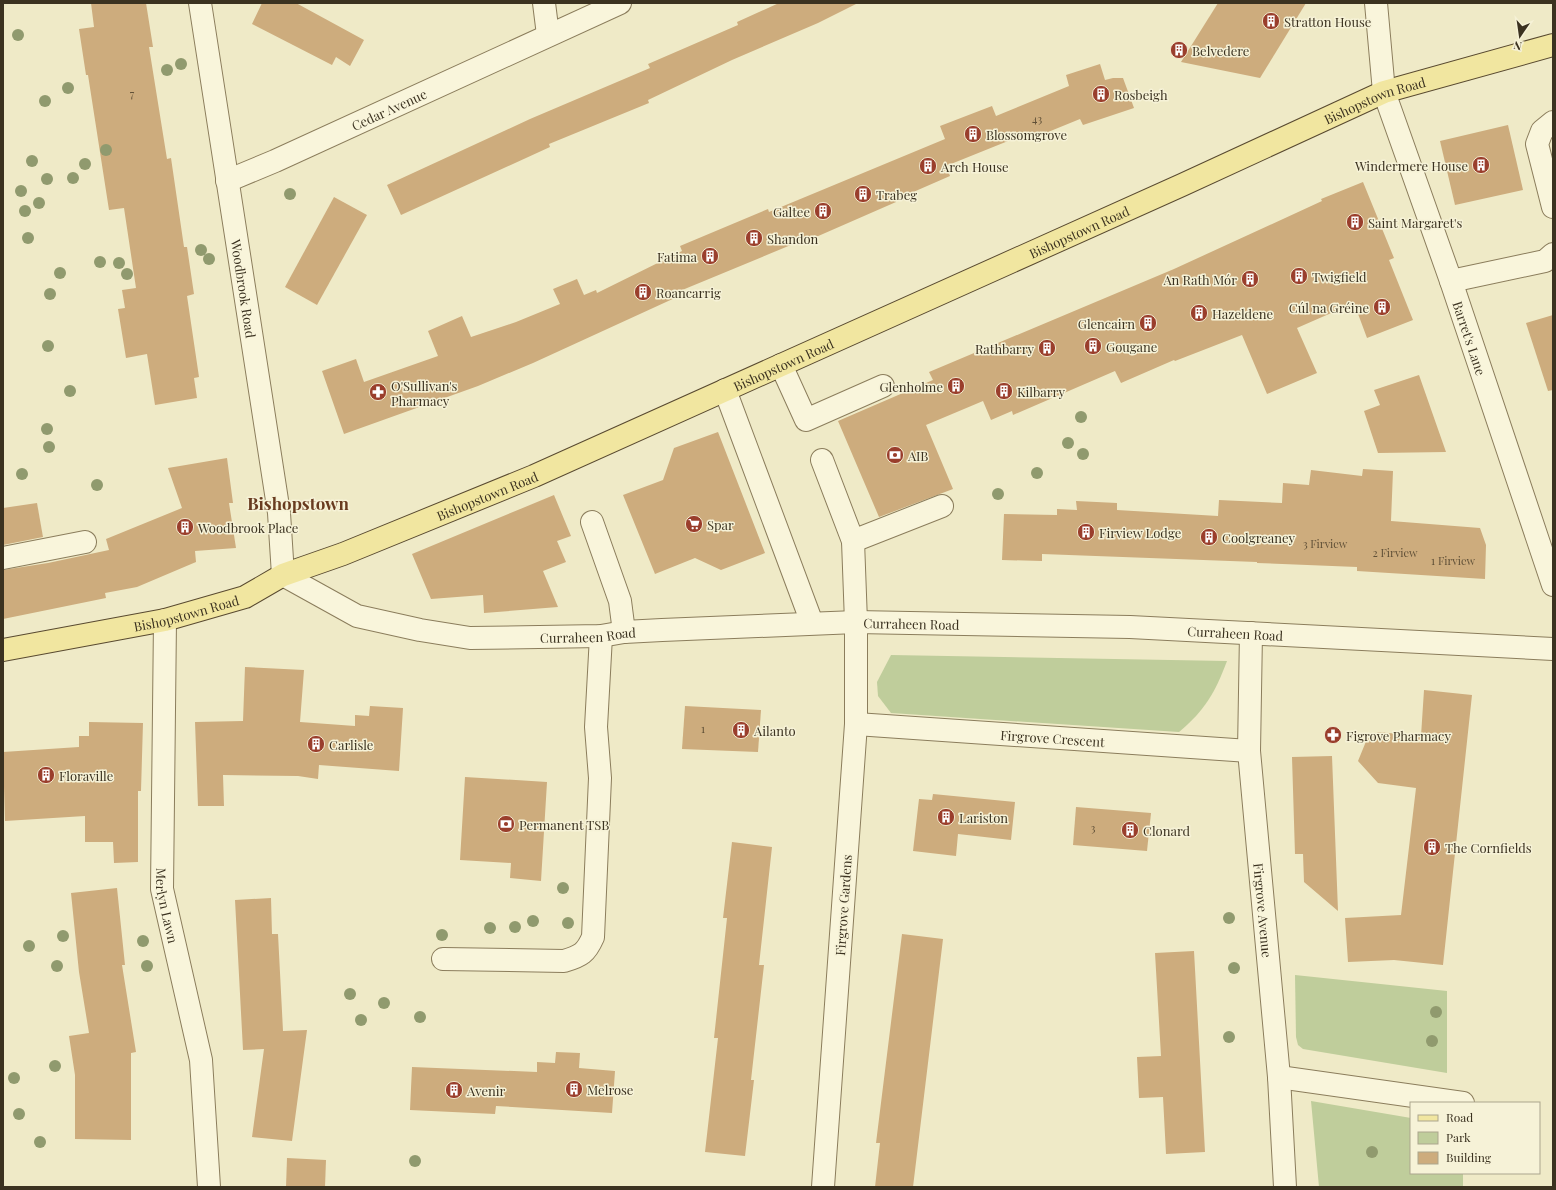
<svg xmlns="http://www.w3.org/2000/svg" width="1556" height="1190" font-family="'Playfair Display',serif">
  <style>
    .green { fill: #bfcd9b }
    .building { fill: #cdac7d }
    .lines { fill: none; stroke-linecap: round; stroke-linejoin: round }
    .minor-casing { stroke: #8b7d5c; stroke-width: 24 }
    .major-casing { stroke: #594a30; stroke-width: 24 }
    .minor { stroke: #f9f5db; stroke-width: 22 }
    .major { stroke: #f1e6a0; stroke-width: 22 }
    .tree { fill: #909a6e }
    .labels { text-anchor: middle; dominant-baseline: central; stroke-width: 3; stroke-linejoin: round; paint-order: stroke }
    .number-label { font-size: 11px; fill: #605037 }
    .poi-label { font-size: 13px; fill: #3b3220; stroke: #f6f2d7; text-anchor: start }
    .street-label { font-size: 13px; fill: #3b3220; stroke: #f6f2d7 }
    .district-label { font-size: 17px; font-weight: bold; fill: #683b1f; stroke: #f6f2d7 }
  </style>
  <rect width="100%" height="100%" fill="#efeac7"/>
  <g class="green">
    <path d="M891,655L1227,661C1215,693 1205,710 1179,732L891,713L878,696L877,682Z"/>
    <path d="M1295,975L1447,991V1073L1303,1049L1298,1045L1296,1037Z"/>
    <path d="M1311,1101L1411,1118V1173H1463V1187H1319Z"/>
  </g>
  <g class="building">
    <path d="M91,3H146L153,47H149L167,159L171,158L184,247H187L194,294L187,296L199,377L194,378L197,398L155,405L147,354L126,358L118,309L125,308L122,290L136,288L124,208L109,210L88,75H86L79,29L94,27Z"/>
    <path d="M262,3H296L364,40L350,66L336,57L332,65L252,24Z"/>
    <path d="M779,3H858L818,23L732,60L648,100L649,103L549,144L550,147L401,215L387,185L530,119L650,68L648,64L738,25L737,22Z"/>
    <path d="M1218,3H1306L1260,78L1181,62Z"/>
    <path d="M1100,64L1105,80L1113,78H1123L1134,108L1083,125L1080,119L1026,141L1023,135L946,166L950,176L895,200L896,202L816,237L815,235L675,293L677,297L533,363L478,386L344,434L322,371L356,359L364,382L438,356L428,331L462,316L471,337L516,322L560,304L553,289L577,279L584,295L596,290L597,293L682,251L680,246L768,209L769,212L945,139L940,126L992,106L996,116L1069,86L1066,75Z"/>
    <path d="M1508,125L1523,190L1455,205L1440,141Z"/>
    <path d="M1363,182L1394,258L1389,260L1413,320L1367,338L1354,303L1297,328L1317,373L1267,394L1242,335L1175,361L1174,360L1121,383L1115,371L1013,415L1012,411L991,420L983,401L926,425L953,489L879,517L838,421L933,380L929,372L1174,269L1322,201L1321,199Z"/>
    <path d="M334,197L367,215L317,305L285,287Z"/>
    <path d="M1553,315V390L1548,391L1526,323Z"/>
    <path d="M1419,375L1446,452L1378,453L1364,411L1380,405L1374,390Z"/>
    <path d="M718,432L765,553L721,570L695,558L655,574L623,495L663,480L674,448Z"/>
    <path d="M227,458L233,503H229L236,548L195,551L196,562L137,587L105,593L106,598L3,619V570L48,563L109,550L106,539L182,508L168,468Z"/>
    <path d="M1363,469L1393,471L1391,521L1480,528L1486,545L1485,579L1357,571V567L1257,563V562L1042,554V561L1002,560L1004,514L1057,515V509L1077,510L1076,501L1117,503V510L1218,516L1219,500L1282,503L1283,483L1309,485L1311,470L1362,476Z"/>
    <path d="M554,495L571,536L557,541L566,562L543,571L558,607L484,613L483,595L431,599L412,554Z"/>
    <path d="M37,503L43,537L3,545V508Z"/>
    <path d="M245,667L304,670L300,722L355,726V715L369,716L370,706L403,708L399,771L319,765L318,779L298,776L223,775L224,806H198L195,722L243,721Z"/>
    <path d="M1424,690L1472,695L1443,965L1394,960L1348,962L1345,918L1401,915L1416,788L1378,783L1358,761L1367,739L1378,732L1421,736Z"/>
    <path d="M685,706L761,710L758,752L682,749Z"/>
    <path d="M89,722L143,723L141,791H138V862L114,863L113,842H85V816L5,821L3,752L79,747V736H89Z"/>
    <path d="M1332,756L1338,911L1304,882L1303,854H1295L1292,757Z"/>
    <path d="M465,777L547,782L541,881L510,878L511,863L460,860Z"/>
    <path d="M933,794L1015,802L1011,840L958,834L956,856L913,851L919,799L932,800Z"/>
    <path d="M1076,807L1151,813L1147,851L1073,845Z"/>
    <path d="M732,842L772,847L759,965H764L751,1080H754L745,1156L705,1152L718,1038H714L727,918H723Z"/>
    <path d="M117,888L125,965H122L136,1052L131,1053V1140L75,1139V1075L69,1036L89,1033L79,972L71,893Z"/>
    <path d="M271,898L272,934H278L283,1031L307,1030L292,1141L252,1137L264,1049L243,1050L235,900Z"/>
    <path d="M902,934L943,939L913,1187H875L880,1143H876Z"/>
    <path d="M1194,951L1205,1152L1166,1154L1163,1097L1139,1098L1137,1057L1161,1056L1155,953Z"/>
    <path d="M556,1052L580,1053L579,1068L615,1071L612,1113L496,1106L495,1114L410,1110L412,1067L537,1072V1062L555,1063Z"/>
    <path d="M287,1158L326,1160L325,1187H286Z"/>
  </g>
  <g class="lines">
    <defs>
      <g id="minor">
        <path id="s1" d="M200,3L279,513L283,575L357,616L420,630L470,638L601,636L624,632L662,630L856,622L1130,627L1553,649"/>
        <path d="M544,3L548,35"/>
        <path id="s2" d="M1376,3L1384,92L1451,281L1553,585"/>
        <path d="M1553,122L1542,131L1537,144L1553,207"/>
        <path id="s3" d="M227,181L275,161L620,3"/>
        <path d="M1451,281L1545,261L1553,254"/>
        <path d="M781,365L806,420L883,386"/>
        <path d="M725,390L812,623"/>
        <path d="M822,460L853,541L856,622V724L823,1187"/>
        <path d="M592,522L620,601L624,632"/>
        <path d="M853,541L942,506"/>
        <path d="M3,558L85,542"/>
        <path id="s4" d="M165,620L162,889L201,1060L209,1187"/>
        <path id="s5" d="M1251,633L1249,751L1279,1077L1285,1187"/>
        <path id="s6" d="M856,724L1249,751"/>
        <path d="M443,959L564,961C581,956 586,953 593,937L600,778L596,727L601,636"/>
        <path d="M1279,1077L1463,1103"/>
      </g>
      <g id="major">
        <path id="s7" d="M3,650L165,620L245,597L283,575L343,554L534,476L1182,185L1384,92L1553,45"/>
      </g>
    </defs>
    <use href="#minor" class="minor-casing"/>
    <use href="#major" class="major-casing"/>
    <use href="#minor" class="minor"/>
    <use href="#major" class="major"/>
  </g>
  <g class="tree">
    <circle cx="18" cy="35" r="6"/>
    <circle cx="181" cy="64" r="6"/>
    <circle cx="167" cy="70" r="6"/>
    <circle cx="68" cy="88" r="6"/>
    <circle cx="45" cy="101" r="6"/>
    <circle cx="106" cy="150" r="6"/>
    <circle cx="32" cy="161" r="6"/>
    <circle cx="85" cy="164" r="6"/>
    <circle cx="73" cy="178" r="6"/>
    <circle cx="47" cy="179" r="6"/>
    <circle cx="21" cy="191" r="6"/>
    <circle cx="290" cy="194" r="6"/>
    <circle cx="39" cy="203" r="6"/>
    <circle cx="25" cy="211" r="6"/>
    <circle cx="28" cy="238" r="6"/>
    <circle cx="201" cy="250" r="6"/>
    <circle cx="209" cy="259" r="6"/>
    <circle cx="100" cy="262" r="6"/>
    <circle cx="119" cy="263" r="6"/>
    <circle cx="60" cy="273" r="6"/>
    <circle cx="127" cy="274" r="6"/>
    <circle cx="50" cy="294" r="6"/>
    <circle cx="48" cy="346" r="6"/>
    <circle cx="70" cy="391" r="6"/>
    <circle cx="1081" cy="417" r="6"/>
    <circle cx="47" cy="429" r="6"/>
    <circle cx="1068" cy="443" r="6"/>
    <circle cx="49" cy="447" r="6"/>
    <circle cx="1083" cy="454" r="6"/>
    <circle cx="1037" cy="473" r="6"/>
    <circle cx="22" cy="474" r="6"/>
    <circle cx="97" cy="485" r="6"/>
    <circle cx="998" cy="494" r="6"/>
    <circle cx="563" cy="888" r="6"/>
    <circle cx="1229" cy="918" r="6"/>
    <circle cx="533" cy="921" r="6"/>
    <circle cx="568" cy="923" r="6"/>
    <circle cx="515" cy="927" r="6"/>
    <circle cx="490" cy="928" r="6"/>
    <circle cx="442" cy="935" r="6"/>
    <circle cx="63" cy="936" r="6"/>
    <circle cx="143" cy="941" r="6"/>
    <circle cx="29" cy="946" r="6"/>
    <circle cx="57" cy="966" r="6"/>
    <circle cx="147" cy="966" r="6"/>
    <circle cx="1234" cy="968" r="6"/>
    <circle cx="350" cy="994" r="6"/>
    <circle cx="384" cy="1003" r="6"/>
    <circle cx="1436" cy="1012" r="6"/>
    <circle cx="420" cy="1017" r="6"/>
    <circle cx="361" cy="1020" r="6"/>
    <circle cx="1229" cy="1037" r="6"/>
    <circle cx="1432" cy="1041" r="6"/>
    <circle cx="55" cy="1066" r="6"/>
    <circle cx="14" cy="1078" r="6"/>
    <circle cx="19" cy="1114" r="6"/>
    <circle cx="40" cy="1142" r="6"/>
    <circle cx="1372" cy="1152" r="6"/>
    <circle cx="415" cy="1161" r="6"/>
  </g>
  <defs>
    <symbol id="building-disc" viewBox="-11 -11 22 22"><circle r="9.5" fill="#9a3e2c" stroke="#f6f2d7"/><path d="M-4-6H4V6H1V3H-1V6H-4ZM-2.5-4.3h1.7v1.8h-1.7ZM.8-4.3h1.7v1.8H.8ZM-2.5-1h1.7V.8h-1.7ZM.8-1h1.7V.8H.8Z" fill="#fff"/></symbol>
    <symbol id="pharmacy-disc" viewBox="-11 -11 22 22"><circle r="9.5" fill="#9a3e2c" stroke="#f6f2d7"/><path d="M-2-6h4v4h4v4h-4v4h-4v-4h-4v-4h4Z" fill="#fff"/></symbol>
    <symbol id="bank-disc" viewBox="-11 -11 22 22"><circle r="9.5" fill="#9a3e2c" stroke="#f6f2d7"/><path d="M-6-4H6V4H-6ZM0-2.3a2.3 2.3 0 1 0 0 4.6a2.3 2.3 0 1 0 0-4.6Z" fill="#fff"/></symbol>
    <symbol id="supermarket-disc" viewBox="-11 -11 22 22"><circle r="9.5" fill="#9a3e2c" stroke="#f6f2d7"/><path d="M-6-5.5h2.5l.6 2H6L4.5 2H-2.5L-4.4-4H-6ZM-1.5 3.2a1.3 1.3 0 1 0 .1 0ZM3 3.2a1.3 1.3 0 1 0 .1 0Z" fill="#fff"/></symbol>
  </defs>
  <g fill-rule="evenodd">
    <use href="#building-disc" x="1261" y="11" width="20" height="20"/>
    <use href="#building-disc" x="1169" y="40" width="20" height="20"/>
    <use href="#building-disc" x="1091" y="84" width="20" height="20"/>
    <use href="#building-disc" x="963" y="124" width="20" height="20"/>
    <use href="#building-disc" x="1471" y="155" width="20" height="20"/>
    <use href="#building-disc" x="918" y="156" width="20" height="20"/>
    <use href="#building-disc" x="853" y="184" width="20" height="20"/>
    <use href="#building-disc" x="813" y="201" width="20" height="20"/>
    <use href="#building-disc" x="1345" y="212" width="20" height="20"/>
    <use href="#building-disc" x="744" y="228" width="20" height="20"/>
    <use href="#building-disc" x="700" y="246" width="20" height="20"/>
    <use href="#building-disc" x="1289" y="266" width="20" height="20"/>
    <use href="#building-disc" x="1240" y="269" width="20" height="20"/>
    <use href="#building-disc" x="633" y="282" width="20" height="20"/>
    <use href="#building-disc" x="1372" y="297" width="20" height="20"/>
    <use href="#building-disc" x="1189" y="303" width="20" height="20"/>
    <use href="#building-disc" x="1138" y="313" width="20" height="20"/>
    <use href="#building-disc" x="1083" y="336" width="20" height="20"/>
    <use href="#building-disc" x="1037" y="338" width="20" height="20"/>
    <use href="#building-disc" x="946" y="376" width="20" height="20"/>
    <use href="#building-disc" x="994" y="381" width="20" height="20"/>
    <use href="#pharmacy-disc" x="368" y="382" width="20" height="20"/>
    <use href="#bank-disc" x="885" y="445" width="20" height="20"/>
    <use href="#supermarket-disc" x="684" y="514" width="20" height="20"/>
    <use href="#building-disc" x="175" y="517" width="20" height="20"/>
    <use href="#building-disc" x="1076" y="522" width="20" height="20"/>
    <use href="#building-disc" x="1199" y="527" width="20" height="20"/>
    <use href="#building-disc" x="731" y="720" width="20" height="20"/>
    <use href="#pharmacy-disc" x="1323" y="725" width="20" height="20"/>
    <use href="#building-disc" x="306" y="734" width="20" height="20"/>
    <use href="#building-disc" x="36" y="765" width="20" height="20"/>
    <use href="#building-disc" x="936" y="807" width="20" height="20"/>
    <use href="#bank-disc" x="496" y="814" width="20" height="20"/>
    <use href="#building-disc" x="1120" y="820" width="20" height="20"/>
    <use href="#building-disc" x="1422" y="837" width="20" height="20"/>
    <use href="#building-disc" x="564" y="1079" width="20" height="20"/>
    <use href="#building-disc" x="444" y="1080" width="20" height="20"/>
  </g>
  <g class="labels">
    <g class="number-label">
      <text x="132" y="93">7</text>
      <text x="1037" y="118">43</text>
      <text x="1325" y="543">3 Firview</text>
      <text x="1395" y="552">2 Firview</text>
      <text x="1453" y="560">1 Firview</text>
      <text x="703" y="728">1</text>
      <text x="1093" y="827">3</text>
    </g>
    <g class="poi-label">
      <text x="1284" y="21">Stratton House</text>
      <text x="1192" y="50">Belvedere</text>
      <text x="1114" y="94">Rosbeigh</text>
      <text x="986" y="134">Blossomgrove</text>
      <text x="1468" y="165" text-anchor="end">Windermere House</text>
      <text x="941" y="166">Arch House</text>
      <text x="876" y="194">Trabeg</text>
      <text x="810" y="211" text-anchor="end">Galtee</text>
      <text x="1368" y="222">Saint Margaret's</text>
      <text x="767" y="238">Shandon</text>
      <text x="697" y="256" text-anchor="end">Fatima</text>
      <text x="1312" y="276">Twigfield</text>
      <text x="1237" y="279" text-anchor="end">An Rath Mór</text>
      <text x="656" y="292">Roancarrig</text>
      <text x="1369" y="307" text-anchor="end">Cúl na Gréine</text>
      <text x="1212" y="313">Hazeldene</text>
      <text x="1135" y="323" text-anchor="end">Glencairn</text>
      <text x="1106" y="346">Gougane</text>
      <text x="1034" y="348" text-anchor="end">Rathbarry</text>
      <text x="391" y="385">O'Sullivan's<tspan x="391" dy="15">Pharmacy</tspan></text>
      <text x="943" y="386" text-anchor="end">Glenholme</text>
      <text x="1017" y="391">Kilbarry</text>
      <text x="908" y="455">AIB</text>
      <text x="707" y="524">Spar</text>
      <text x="198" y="527">Woodbrook Place</text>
      <text x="1099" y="532">Firview Lodge</text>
      <text x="1222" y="537">Coolgreaney</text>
      <text x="754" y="730">Ailanto</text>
      <text x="1346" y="735">Figrove Pharmacy</text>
      <text x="329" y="744">Carlisle</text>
      <text x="59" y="775">Floraville</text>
      <text x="959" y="817">Lariston</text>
      <text x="519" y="824">Permanent TSB</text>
      <text x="1143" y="830">Clonard</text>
      <text x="1445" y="847">The Cornfields</text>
      <text x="587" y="1089">Melrose</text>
      <text x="467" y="1090">Avenir</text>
    </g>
    <g class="street-label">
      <text stroke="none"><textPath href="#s7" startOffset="1483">Bishopstown Road</textPath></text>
      <text stroke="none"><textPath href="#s3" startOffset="177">Cedar Avenue</textPath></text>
      <text stroke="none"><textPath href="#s7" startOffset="1159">Bishopstown Road</textPath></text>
      <text stroke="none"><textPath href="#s1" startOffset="289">Woodbrook Road</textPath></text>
      <text stroke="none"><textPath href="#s2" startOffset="350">Barret's Lane</textPath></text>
      <text stroke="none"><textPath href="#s7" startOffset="835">Bishopstown Road</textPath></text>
      <text stroke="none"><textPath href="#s7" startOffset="511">Bishopstown Road</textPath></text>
      <text stroke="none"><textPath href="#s7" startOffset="187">Bishopstown Road</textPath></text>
      <text stroke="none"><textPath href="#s1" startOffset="1220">Curraheen Road</textPath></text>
      <text stroke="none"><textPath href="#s1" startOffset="1544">Curraheen Road</textPath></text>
      <text stroke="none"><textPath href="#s1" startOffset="896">Curraheen Road</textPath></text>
      <text stroke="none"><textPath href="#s6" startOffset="197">Firgrove Crescent</textPath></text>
      <text stroke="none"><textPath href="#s4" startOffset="286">Merlyn Lawn</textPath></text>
      <text transform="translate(843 905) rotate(-86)">Firgrove Gardens</text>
      <text stroke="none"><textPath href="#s5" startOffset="278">Firgrove Avenue</textPath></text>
    </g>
    <g class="district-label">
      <text x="298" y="503">Bishopstown</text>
    </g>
  </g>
  <rect width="1556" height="1190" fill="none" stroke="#3b3220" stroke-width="8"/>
  <rect x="1410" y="1102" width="130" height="72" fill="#f6f2d7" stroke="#aba58e"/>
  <rect x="1418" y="1115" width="20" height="6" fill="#f1e6a0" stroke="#aba58e"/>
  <text x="1446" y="1122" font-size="12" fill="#3b3220">Road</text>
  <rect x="1418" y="1132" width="20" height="12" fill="#bfcd9b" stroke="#aba58e"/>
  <text x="1446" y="1142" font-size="12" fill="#3b3220">Park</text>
  <rect x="1418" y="1152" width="20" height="12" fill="#cdac7d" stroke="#aba58e"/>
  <text x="1446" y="1162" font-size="12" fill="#3b3220">Building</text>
  <g transform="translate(1520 36) rotate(193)" stroke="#f6f2d7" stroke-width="3" paint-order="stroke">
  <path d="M0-3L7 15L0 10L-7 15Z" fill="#3b3220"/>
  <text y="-6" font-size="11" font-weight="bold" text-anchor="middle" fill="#3b3220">N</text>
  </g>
</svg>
